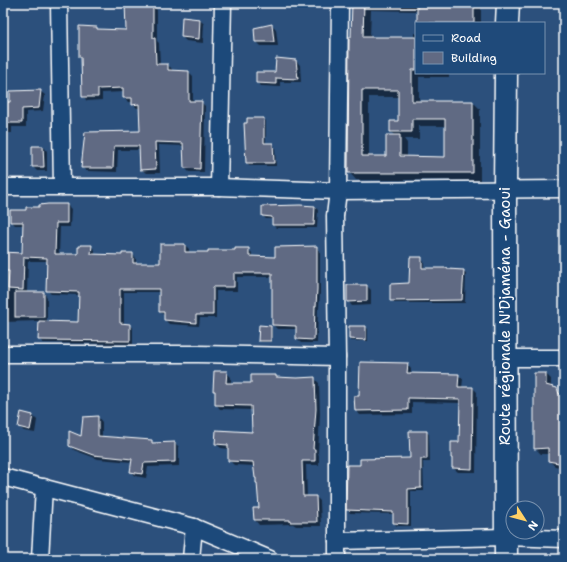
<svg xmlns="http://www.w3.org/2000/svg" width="567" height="562" font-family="'Shantell Sans',sans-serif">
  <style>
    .shadow { fill: #0007; fill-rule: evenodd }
    .building { fill: #616a83; stroke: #fff; fill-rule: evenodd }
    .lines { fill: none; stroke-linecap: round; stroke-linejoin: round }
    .street-casing { stroke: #fff; stroke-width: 19 }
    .secondary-casing { stroke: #fff; stroke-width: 25 }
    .street { stroke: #1f4a7a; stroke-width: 16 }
    .secondary { stroke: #1f4a7a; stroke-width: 22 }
    .labels { text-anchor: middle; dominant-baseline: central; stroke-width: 3.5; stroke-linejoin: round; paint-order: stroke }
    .street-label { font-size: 15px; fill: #fff; stroke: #1f4a7a }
  </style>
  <rect width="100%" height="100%" fill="#2c507c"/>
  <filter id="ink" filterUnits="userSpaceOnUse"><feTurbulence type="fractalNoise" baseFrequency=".025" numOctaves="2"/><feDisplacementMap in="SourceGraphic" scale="8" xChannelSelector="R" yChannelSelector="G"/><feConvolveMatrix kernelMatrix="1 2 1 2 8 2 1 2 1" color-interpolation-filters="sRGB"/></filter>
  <g filter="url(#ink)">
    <g class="shadow">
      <path d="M126,3H143V6H153L157,10V41L159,43L160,65H168L172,69V71L189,72L193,76V102H201L205,106L204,172H189L185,168L184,146L159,145L160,173H146L141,169V150H118L117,172L86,171L82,167L86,133L141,132L140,108H137L133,104V102H128L124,98V92L102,93V100L87,101L83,96L82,59L80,57L96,28L99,30L127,31Z"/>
      <path d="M354,3H481V23H418V11L371,10L370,38H414V33H416V73H449V77H419V102H473L480,109V180H356L349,172L352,38ZM369,97H399V122L391,132L395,136L387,157H369ZM419,126H446V158H407V143L404,139H419Z"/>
      <path d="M183,18L200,20L204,24L203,43L186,41L182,37Z"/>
      <path d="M272,25L276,29L278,46H261L256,41Z"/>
      <path d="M296,61L300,65L301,82H280V87L261,86L257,82L276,73Z"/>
      <path d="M40,91L45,95L43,111L26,112V127H12V133H3V103H11Z"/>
      <path d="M264,119L266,121V144H272L275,147L276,166H249L247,163L246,124Z"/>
      <path d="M43,146L47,151V171H37L33,167Z"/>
      <path d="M67,205L71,209L70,227H60L59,255H79L91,246L95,250V255L123,256L132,254L136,258V264H161L185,245L189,249V253L236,251L248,249L252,253V257L276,258L317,247L320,251V293L319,309H318L317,343H301L297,339V329H277L273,325V277H237V291H216V318H200L199,326L169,324L165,320V316L160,312V292H124V324L129,325L133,328V344L43,343L39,339L40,321L3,322V253L23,254L24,225H15L11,221L27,211L40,208ZM28,261H48L47,290L51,294L80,295L79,323L47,322V297L44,293H27Z"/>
      <path d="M315,207L318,210L317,228H276L273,225V219H266L263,216Z"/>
      <path d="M421,258L424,262V269L463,271L466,274L465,303H394L391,300L410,284Z"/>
      <path d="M367,286L371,290V305L352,306L348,301Z"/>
      <path d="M271,327L272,328V342H261L259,340Z"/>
      <path d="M350,327H366L368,329V341H351L350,339Z"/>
      <path d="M407,364L411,369V374L458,375L463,379L462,388H473L477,392L476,472H458L453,468V459L460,443L461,403L412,402V414L360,415L356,410L360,397Z"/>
      <path d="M226,372L231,377V384H252L275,376L277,378H314L319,383L320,414L318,453L319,455V465H306L307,497H316L320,501L321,526H296L293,524L259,525L255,520L254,509H260L258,484L255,466L234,465L229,460V449L221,448L216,444L253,433L252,410L220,409L216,404V392L214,391Z"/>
      <path d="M546,374L551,379V387L557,389L562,394H564V468L555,466L549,461V454H541L535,448Z"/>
      <path d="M33,416L37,420L35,433L24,431L19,427Z"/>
      <path d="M98,417L102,422V438L152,441L154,444L175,443L179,447V466L148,467L146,478L135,476L131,472L132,462L98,459L74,450L70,445L81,437Z"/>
      <path d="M426,432L429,434L430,462H423L424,491H411V526H397L394,523V514L350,513L348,510L361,466L411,458Z"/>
      <path d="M142,554L157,557L160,559H141Z"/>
    </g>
    <g class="building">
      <path d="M125,3H139V5H153V38H155L156,64H168V70L189,71V101H202L200,169L184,168L183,143L155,142L156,169L140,170L139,146H114L113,168H81L85,132L140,131L139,104L132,105V98H123V88L98,89V97H82L81,57H79V26L97,27V29L126,30Z"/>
      <path d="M352,3H364L363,37H416V70H412V101H473V173H348L349,37H351ZM362,90H398V121H390V132H412V119H445V157L400,156V135H386V156H362Z"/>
      <rect x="417" y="3" width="57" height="20"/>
      <path d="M182,17L200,19L199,39L181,37Z"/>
      <path d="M272,24L274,42H255L254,28Z"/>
      <path d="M276,58L296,60L298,79L276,78V84L256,83V72H275Z"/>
      <path d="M41,90L39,108L22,109V123H3V102H10V91Z"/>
      <path d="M247,118H264V143H273L274,163H246L244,123H247Z"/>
      <path d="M32,146H43L44,167H32Z"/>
      <path d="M48,204H67V223H56L55,254H78V247H80V245H92L91,254L122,255V253H133V263H160V244H185V252H208V250H235V248H249V256L275,257V247L317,246V289L316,306H315L314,340L296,339V326L272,325V273H234V287H213V315H196V323L164,320V312H159V289H120V323L130,324V341L38,340L39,321L78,322L79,292L46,291L47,258L24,257L23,290L8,289L9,271H3V252L22,253L23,222H10V210H26V207H39V205Z"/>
      <path d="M300,205L315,206L314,225H272V217L262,216V206Z"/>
      <path d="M410,257H422V268H447V269L464,270L462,300L390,301V284L409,283Z"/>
      <path d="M347,285H367V301L347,302Z"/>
      <rect x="15" y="292" width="29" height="25"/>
      <path d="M259,325L271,326V341H258Z"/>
      <path d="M349,326H366V340L349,339Z"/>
      <path d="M360,362L408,363L407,373L459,374L458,387H473L472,469L452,468V458H451V442H459L460,399L408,398V410L355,411L354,396H359Z"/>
      <path d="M214,371H227L226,383H251V375H276V377L297,378L315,377L316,409L313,449H315V461H302L303,496H316L317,522H290V520H254L253,508H259L257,483H256V478H255L253,462L228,461V445L215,444L216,430L252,432L251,406L215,405V391H213Z"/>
      <path d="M534,373H546V385L557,388L559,394L564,393V464L548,461V448L534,449Z"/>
      <path d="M21,412L33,415L30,430L18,427Z"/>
      <path d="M98,416V436L152,440V443L175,442V462L144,463L142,474L130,472L132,459L93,455L69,446V431L81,436L83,417Z"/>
      <path d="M409,431H427V459H421V488L408,489V524L393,523V512L346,510L347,465H360V459L410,458Z"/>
    </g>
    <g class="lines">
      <defs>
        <g id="street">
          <path d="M59,3L62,187"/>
          <path d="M3,187H219L338,191L564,189"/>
          <path d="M219,187L223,3"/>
          <path d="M3,354H198L337,357"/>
          <path d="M504,358H564"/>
          <path d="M3,477L194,527L270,559"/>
          <path d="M337,541L506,537L564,539"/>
          <path d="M40,559L44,487"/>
          <path d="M191,559L194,527"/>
          <path d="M337,559V357L335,216L338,191L340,3"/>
        </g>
        <g id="secondary">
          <path d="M507,23L508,3"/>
          <path d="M506,559L505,189L506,73"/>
        </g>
      </defs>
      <use href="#street" class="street-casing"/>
      <use href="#secondary" class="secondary-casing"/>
      <use href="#street" class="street"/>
      <use href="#secondary" class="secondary"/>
    </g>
  </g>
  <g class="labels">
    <g class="street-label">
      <text transform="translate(505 316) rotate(-90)">Route régionale N'Djaména - Gaoui</text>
    </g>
  </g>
  <rect width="567" height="562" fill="none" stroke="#1f4a7a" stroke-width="16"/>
  <rect x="8" y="8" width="551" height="546" fill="none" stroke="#fff" stroke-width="1.5" filter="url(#ink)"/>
  <rect x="415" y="22" width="130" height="52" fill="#1f4a7a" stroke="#7992af"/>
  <rect x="423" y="35" width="20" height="6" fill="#1f4a7a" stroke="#7992af"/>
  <text x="451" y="42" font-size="12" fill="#ffffff">Road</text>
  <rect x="423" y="52" width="20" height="12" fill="#616a83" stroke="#7992af"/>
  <text x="451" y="62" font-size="12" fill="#ffffff">Building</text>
  <g transform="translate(525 520) rotate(126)"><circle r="19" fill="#1f4a7a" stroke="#7992af"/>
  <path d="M0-3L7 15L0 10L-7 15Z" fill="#ffd166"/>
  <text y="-6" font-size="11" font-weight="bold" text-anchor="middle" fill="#ffffff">N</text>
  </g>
</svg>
